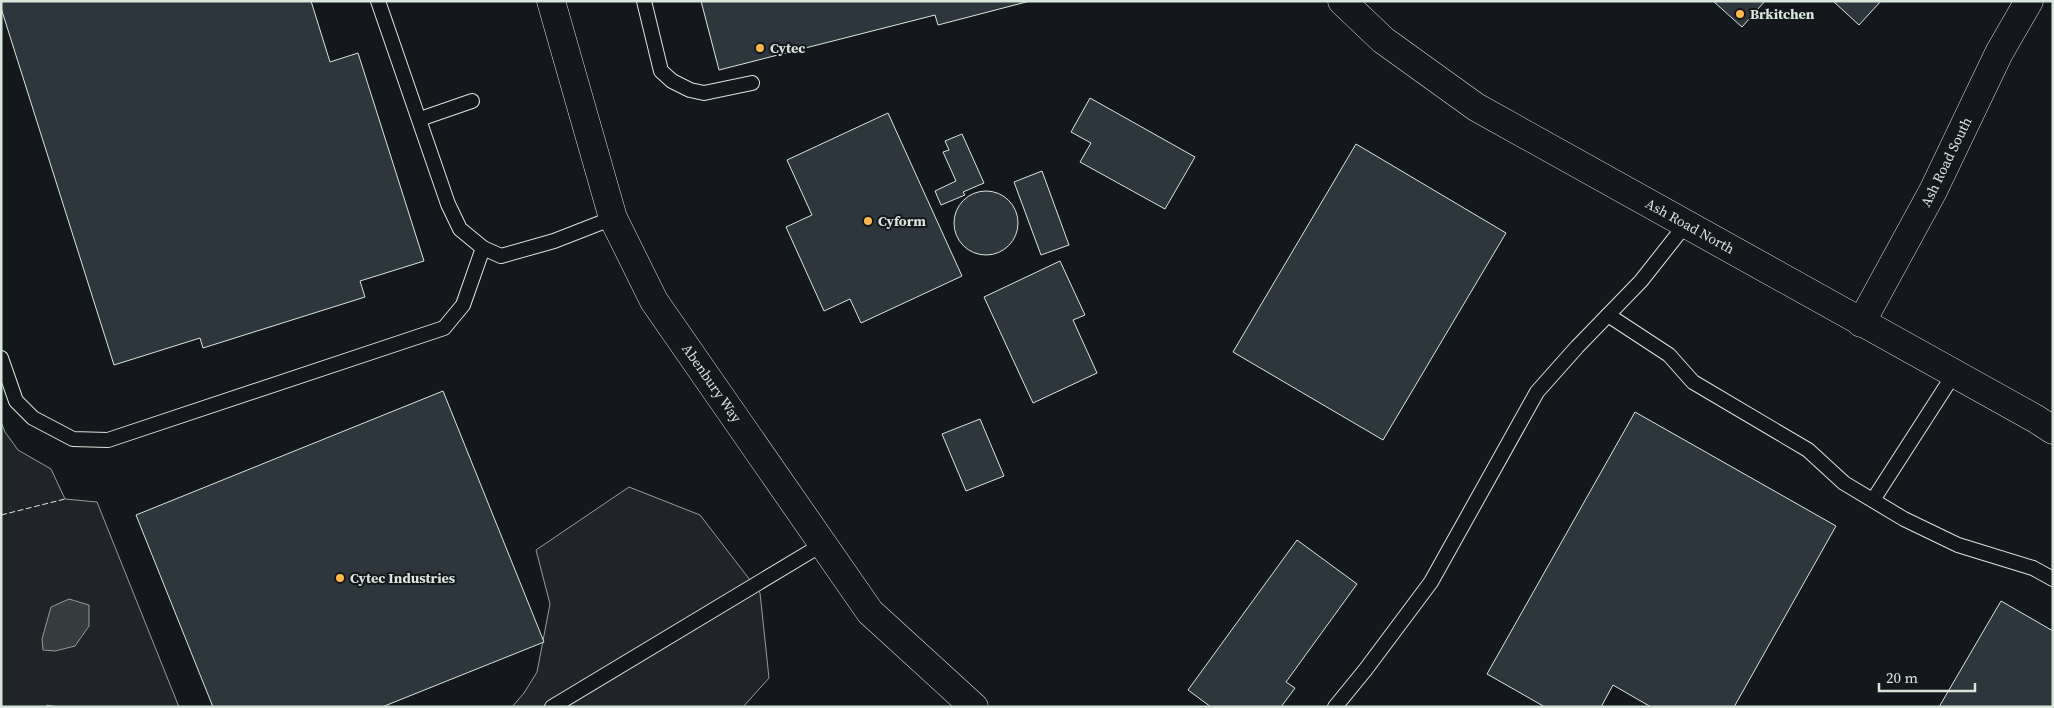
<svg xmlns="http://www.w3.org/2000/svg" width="2054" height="708" font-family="'Source Serif 4',serif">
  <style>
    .green { fill: #202428; stroke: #939e99 }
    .water { fill: #363b3e; stroke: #939e99 }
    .building { fill: #2c363c; stroke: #d8e6dc }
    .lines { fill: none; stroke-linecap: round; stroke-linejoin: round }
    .lane-casing { stroke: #d8e6dc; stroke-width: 16 }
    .street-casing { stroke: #d8e6dc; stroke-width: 29 }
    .secondary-casing { stroke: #d8e6dc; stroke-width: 29 }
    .lane { stroke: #14181c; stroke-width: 14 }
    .street { stroke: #14181c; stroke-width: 28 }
    .secondary { stroke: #14181c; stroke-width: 28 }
    .fence { stroke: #d8e6dc; stroke-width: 1; stroke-dasharray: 6 2.5; stroke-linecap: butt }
    .poi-dot { fill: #ffb74d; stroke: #14181c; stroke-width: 2 }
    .labels { text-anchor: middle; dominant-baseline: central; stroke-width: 4; stroke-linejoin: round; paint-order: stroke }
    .poi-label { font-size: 14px; font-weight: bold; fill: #d8e6dc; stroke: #14181c; text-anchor: start }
    .street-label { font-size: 14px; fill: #d8e6dc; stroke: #14181c }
  </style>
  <rect width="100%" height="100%" fill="#14181c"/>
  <g class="green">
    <path d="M1,422L5,432L18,450L51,469L65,499L97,502L179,707H59L47,705L45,707H1Z"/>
    <path d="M629,487L700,515L760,593L769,678L743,707H512L524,693L537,672L550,604L536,550Z"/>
  </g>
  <path class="water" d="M69,599L89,605V626L75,646L55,651L43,650L42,639L51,607Z"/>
  <g class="building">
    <path d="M1,1H311L330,62L358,53L424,261L360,281L365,297L203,348L200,338L114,365L1,8Z"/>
    <path d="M701,1H1030L938,25L935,15L719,70Z"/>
    <path d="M1713,1H1765L1742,27Z"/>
    <path d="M1833,1H1881L1859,25Z"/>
    <path d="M1090,98L1195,157L1165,209L1080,162L1091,143L1071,132Z"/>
    <path d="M888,113L962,276L861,323L850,299L824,311L786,227L812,215L787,160Z"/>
    <path d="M962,134L984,183L963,192L965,195L941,205L935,191L956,181L943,152L949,150L945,141Z"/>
    <path d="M1356,144L1506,233L1383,440L1233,352Z"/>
    <path d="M1042,171L1069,245L1041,255L1014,182Z"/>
    <circle cx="986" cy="223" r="32"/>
    <path d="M1060,261L1085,315L1073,320L1097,373L1033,403L984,297Z"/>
    <path d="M443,391L544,642L382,707H213L136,515Z"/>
    <path d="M1635,412L1836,526L1734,707H1651L1613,685L1601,707H1545L1487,674Z"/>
    <path d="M980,419L1004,476L966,491L942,434Z"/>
    <path d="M1297,540L1357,584L1286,682L1295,688L1281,707H1211L1188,690Z"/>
    <path d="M2001,601L2053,631V707H1939Z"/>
  </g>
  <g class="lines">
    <defs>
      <g id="lane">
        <path d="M378,1L448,204L460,229L483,248L501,256L554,241L613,218"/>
        <path d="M644,1L661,71L672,81L690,90L704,93L752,83"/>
        <path d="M420,119L472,101"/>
        <path d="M1608,315L1669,355L1693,382L1808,450L1844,483L1904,519L1958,545L2033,568L2053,579"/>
        <path d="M1,358L16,401L33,418L73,439L108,440L444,328L463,305L483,248"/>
        <path d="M1873,500L1954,374"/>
        <path d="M552,707L823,544"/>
        <path d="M1335,707L1366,669L1431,582L1537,392L1577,347L1641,281L1686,224"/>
      </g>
      <g id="street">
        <path d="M1342,1L1383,40L1476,107L2036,419L2053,430"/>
        <path d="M1861,323L1933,191L1999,53L2029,1"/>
      </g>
      <path id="secondary" d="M551,1L613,218L654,301L870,612L974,707"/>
    </defs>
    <use href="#lane" class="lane-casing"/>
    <use href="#street" class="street-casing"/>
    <use href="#secondary" class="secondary-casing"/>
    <use href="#lane" class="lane"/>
    <use href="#street" class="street"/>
    <use href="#secondary" class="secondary"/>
    <path class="fence" d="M1,515L65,499"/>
  </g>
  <g class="poi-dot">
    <circle cx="1740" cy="14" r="5"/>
    <circle cx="760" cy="48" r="5"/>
    <circle cx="868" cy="221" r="5"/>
    <circle cx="340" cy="578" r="5"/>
  </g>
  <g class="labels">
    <g class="poi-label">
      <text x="1750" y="14">Brkitchen</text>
      <text x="770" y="48">Cytec</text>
      <text x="878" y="221">Cyform</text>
      <text x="350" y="578">Cytec Industries</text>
    </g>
    <g class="street-label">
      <text transform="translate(1946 162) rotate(-64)">Ash Road South</text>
      <text transform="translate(1690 226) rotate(29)">Ash Road North</text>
      <text transform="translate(712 383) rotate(55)">Abenbury Way</text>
    </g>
  </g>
  <rect width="2054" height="708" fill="none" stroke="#d8e6dc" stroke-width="5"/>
  <path d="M1879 683v8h96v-8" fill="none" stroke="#d8e6dc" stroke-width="2.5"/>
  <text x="1886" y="683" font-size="15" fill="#d8e6dc" stroke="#14181c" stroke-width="4" paint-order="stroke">20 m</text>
</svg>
